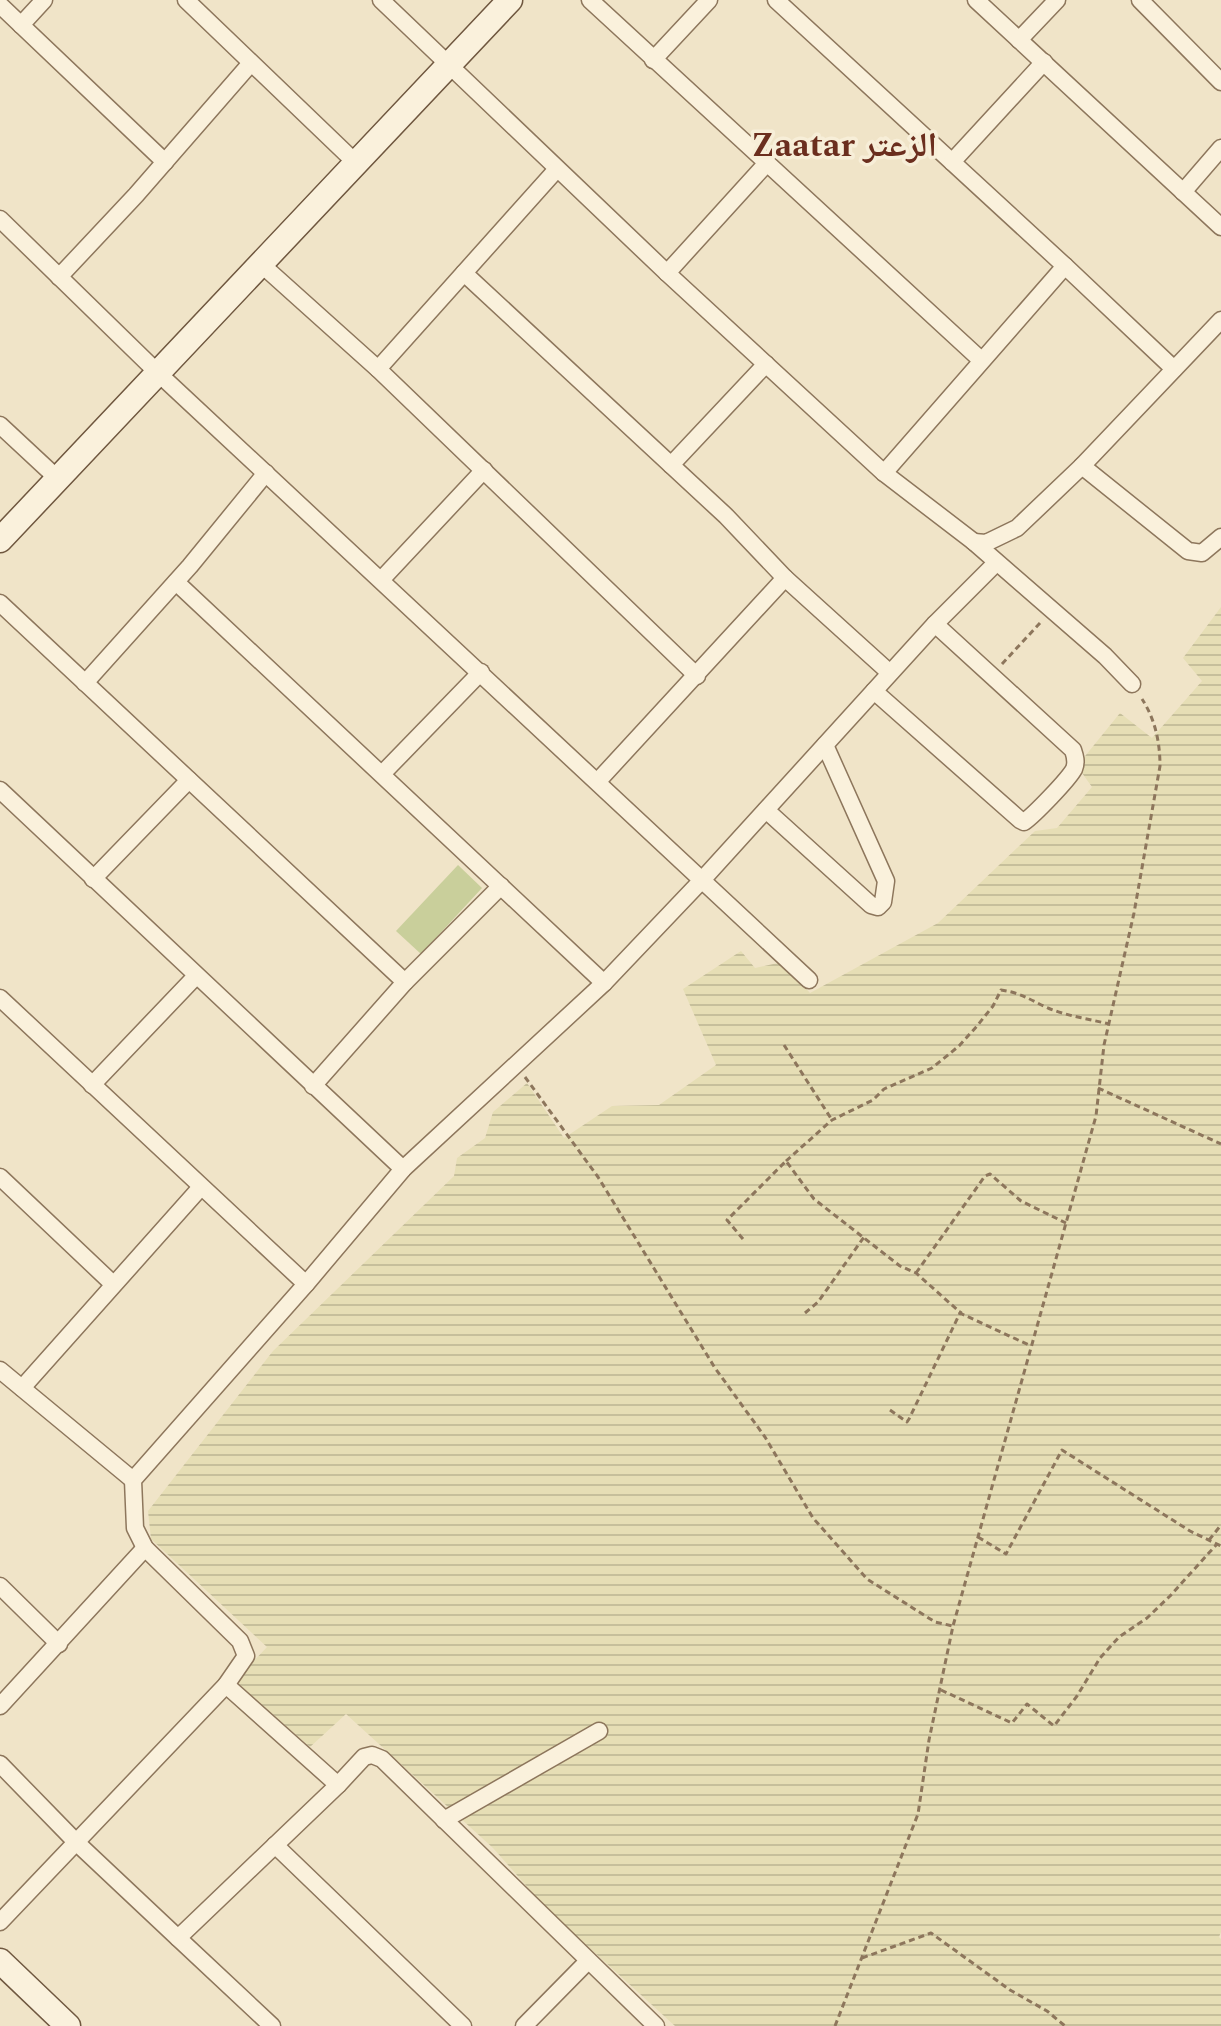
<svg xmlns="http://www.w3.org/2000/svg" width="1221" height="2026" font-family="Spectral,'Noto Naskh Arabic',serif">
  <style>
    .farmland { fill: url(#farmland-rules) }
    .green { fill: #c9cf9b }
    .lines { fill: none; stroke-linecap: round; stroke-linejoin: round }
    .minor-casing { stroke: #8d765c; stroke-width: 19 }
    .secondary-casing { stroke: #6f573f; stroke-width: 27 }
    .path { stroke: #8d765c; stroke-width: 3; stroke-dasharray: 6 4; stroke-linecap: butt }
    .minor { stroke: #faf1dc; stroke-width: 16 }
    .secondary { stroke: #faf1dc; stroke-width: 24 }
    .labels { text-anchor: middle; dominant-baseline: central; stroke-width: 7; stroke-linejoin: round; paint-order: stroke }
    .district-label { font-size: 34px; font-weight: bold; fill: #6b2e1e; stroke: #f7eed8 }
  </style>
  <defs>
    <pattern id="farmland-rules" width="6" height="5" patternUnits="userSpaceOnUse" patternTransform="scale(2)"><rect width="6" height="5" fill="#e6deb5"/><path d="M0 2.5h6" fill="none" stroke="#c6bf9b"/></pattern>
  </defs>
  <rect width="100%" height="100%" fill="#f0e4c8"/>
  <path class="farmland" d="M1221,607V1932L1219,1937L1221,1939V2026H675L547,1909L493,1848L346,1714L310,1747L235,1681L267,1647L151,1539L148,1511L273,1351L454,1176L457,1158L485,1138L493,1112L527,1083L564,1138L612,1106L659,1105L716,1065L683,989L741,951L755,968L782,962L810,993L938,923L1035,831L1057,828L1092,787L1077,766L1120,713L1152,738L1202,681L1183,658Z"/>
  <path class="green" d="M458,865L482,888L421,954L396,931Z"/>
  <g class="lines">
    <defs>
      <g id="minor">
        <path d="M186,0L356,163"/>
        <path d="M381,0L667,273L884,473L974,542L1105,656L1132,684"/>
        <path d="M590,0L981,360"/>
        <path d="M776,0L1065,266L1174,369"/>
        <path d="M976,0L1221,227"/>
        <path d="M1140,0L1221,82"/>
        <path d="M0,5L165,162"/>
        <path d="M21,25L44,0"/>
        <path d="M1019,40L1057,0"/>
        <path d="M653,60L709,0"/>
        <path d="M952,162L1044,62"/>
        <path d="M1183,192L1221,148"/>
        <path d="M0,219L158,373L809,980"/>
        <path d="M261,264L378,369L697,676"/>
        <path d="M464,273L726,516L785,578L890,673"/>
        <path d="M667,273L767,163"/>
        <path d="M59,277L136,195L251,63"/>
        <path d="M378,369L557,169"/>
        <path d="M0,425L58,479"/>
        <path d="M671,465L766,364"/>
        <path d="M1082,466L1188,551L1202,553L1221,537"/>
        <path d="M884,473L1065,266"/>
        <path d="M974,542L986,543L1017,528L1082,466L1221,320"/>
        <path d="M381,580L484,470"/>
        <path d="M176,582L604,983"/>
        <path d="M0,603L405,982"/>
        <path d="M85,683L190,566L266,473"/>
        <path d="M874,691L1020,820L1024,822C1034,815 1068,780 1074,769C1077,762 1075,756 1073,750L935,624"/>
        <path d="M382,774L481,672"/>
        <path d="M598,781L785,578"/>
        <path d="M0,790L403,1169"/>
        <path d="M766,810L871,905L878,907L883,902L886,881L825,745"/>
        <path d="M93,879L189,780"/>
        <path d="M0,998L306,1284"/>
        <path d="M92,1085L196,976"/>
        <path d="M313,1086L405,982L501,886"/>
        <path d="M0,1177L113,1284"/>
        <path d="M0,1370L133,1480"/>
        <path d="M22,1388L201,1187"/>
        <path d="M0,1586L59,1644"/>
        <path d="M226,1685L338,1785"/>
        <path d="M0,1706L145,1548"/>
        <path d="M0,1764L77,1843L178,1938L338,1785L364,1757L372,1755L382,1759L656,2026"/>
        <path d="M444,1820L599,1731"/>
        <path d="M275,1845L463,2026"/>
        <path d="M0,1922L226,1685L246,1656L240,1641L145,1548L135,1528L133,1480L306,1284L403,1169L604,983L703,879L935,624L996,563"/>
        <path d="M178,1938L272,2026"/>
        <path d="M524,2026L588,1961"/>
      </g>
      <g id="secondary">
        <path d="M0,540L510,0"/>
        <path d="M0,1961L68,2026"/>
      </g>
    </defs>
    <use href="#minor" class="minor-casing"/>
    <use href="#secondary" class="secondary-casing"/>
    <g class="path">
      <path d="M1002,664L1040,623"/>
      <path d="M784,1045L832,1120"/>
      <path d="M525,1077L598,1177L715,1368L765,1437L813,1518L867,1579L935,1622L953,1626"/>
      <path d="M1098,1088L1221,1144"/>
      <path d="M786,1161L832,1120L873,1100L884,1089L932,1068L959,1046L977,1026L993,1006L1001,990C1022,993 1030,1000 1048,1008C1067,1016 1089,1019 1109,1024"/>
      <path d="M743,1239L727,1220L786,1161L814,1199L900,1266L916,1273L962,1314L1031,1346"/>
      <path d="M916,1273L985,1176L990,1174L1021,1201L1066,1223"/>
      <path d="M805,1313L818,1302L864,1237"/>
      <path d="M890,1410L907,1422L909,1419L961,1311"/>
      <path d="M978,1537L1006,1554L1062,1450L1190,1531L1221,1546"/>
      <path d="M1209,1540L1221,1525"/>
      <path d="M941,1690L1012,1723L1027,1704L1054,1726L1077,1696L1100,1658L1119,1637L1147,1618L1170,1596L1217,1544"/>
      <path d="M862,1958L931,1933L1010,1990L1047,2011L1065,2026"/>
      <path d="M835,2026L918,1814L929,1740L953,1626L1096,1116L1104,1045L1134,913L1160,766C1160,742 1155,719 1142,699"/>
    </g>
    <use href="#minor" class="minor"/>
    <use href="#secondary" class="secondary"/>
  </g>
  <g class="labels">
    <g class="district-label">
      <text x="844" y="146">Zaatar الزعتر</text>
    </g>
  </g>
</svg>
